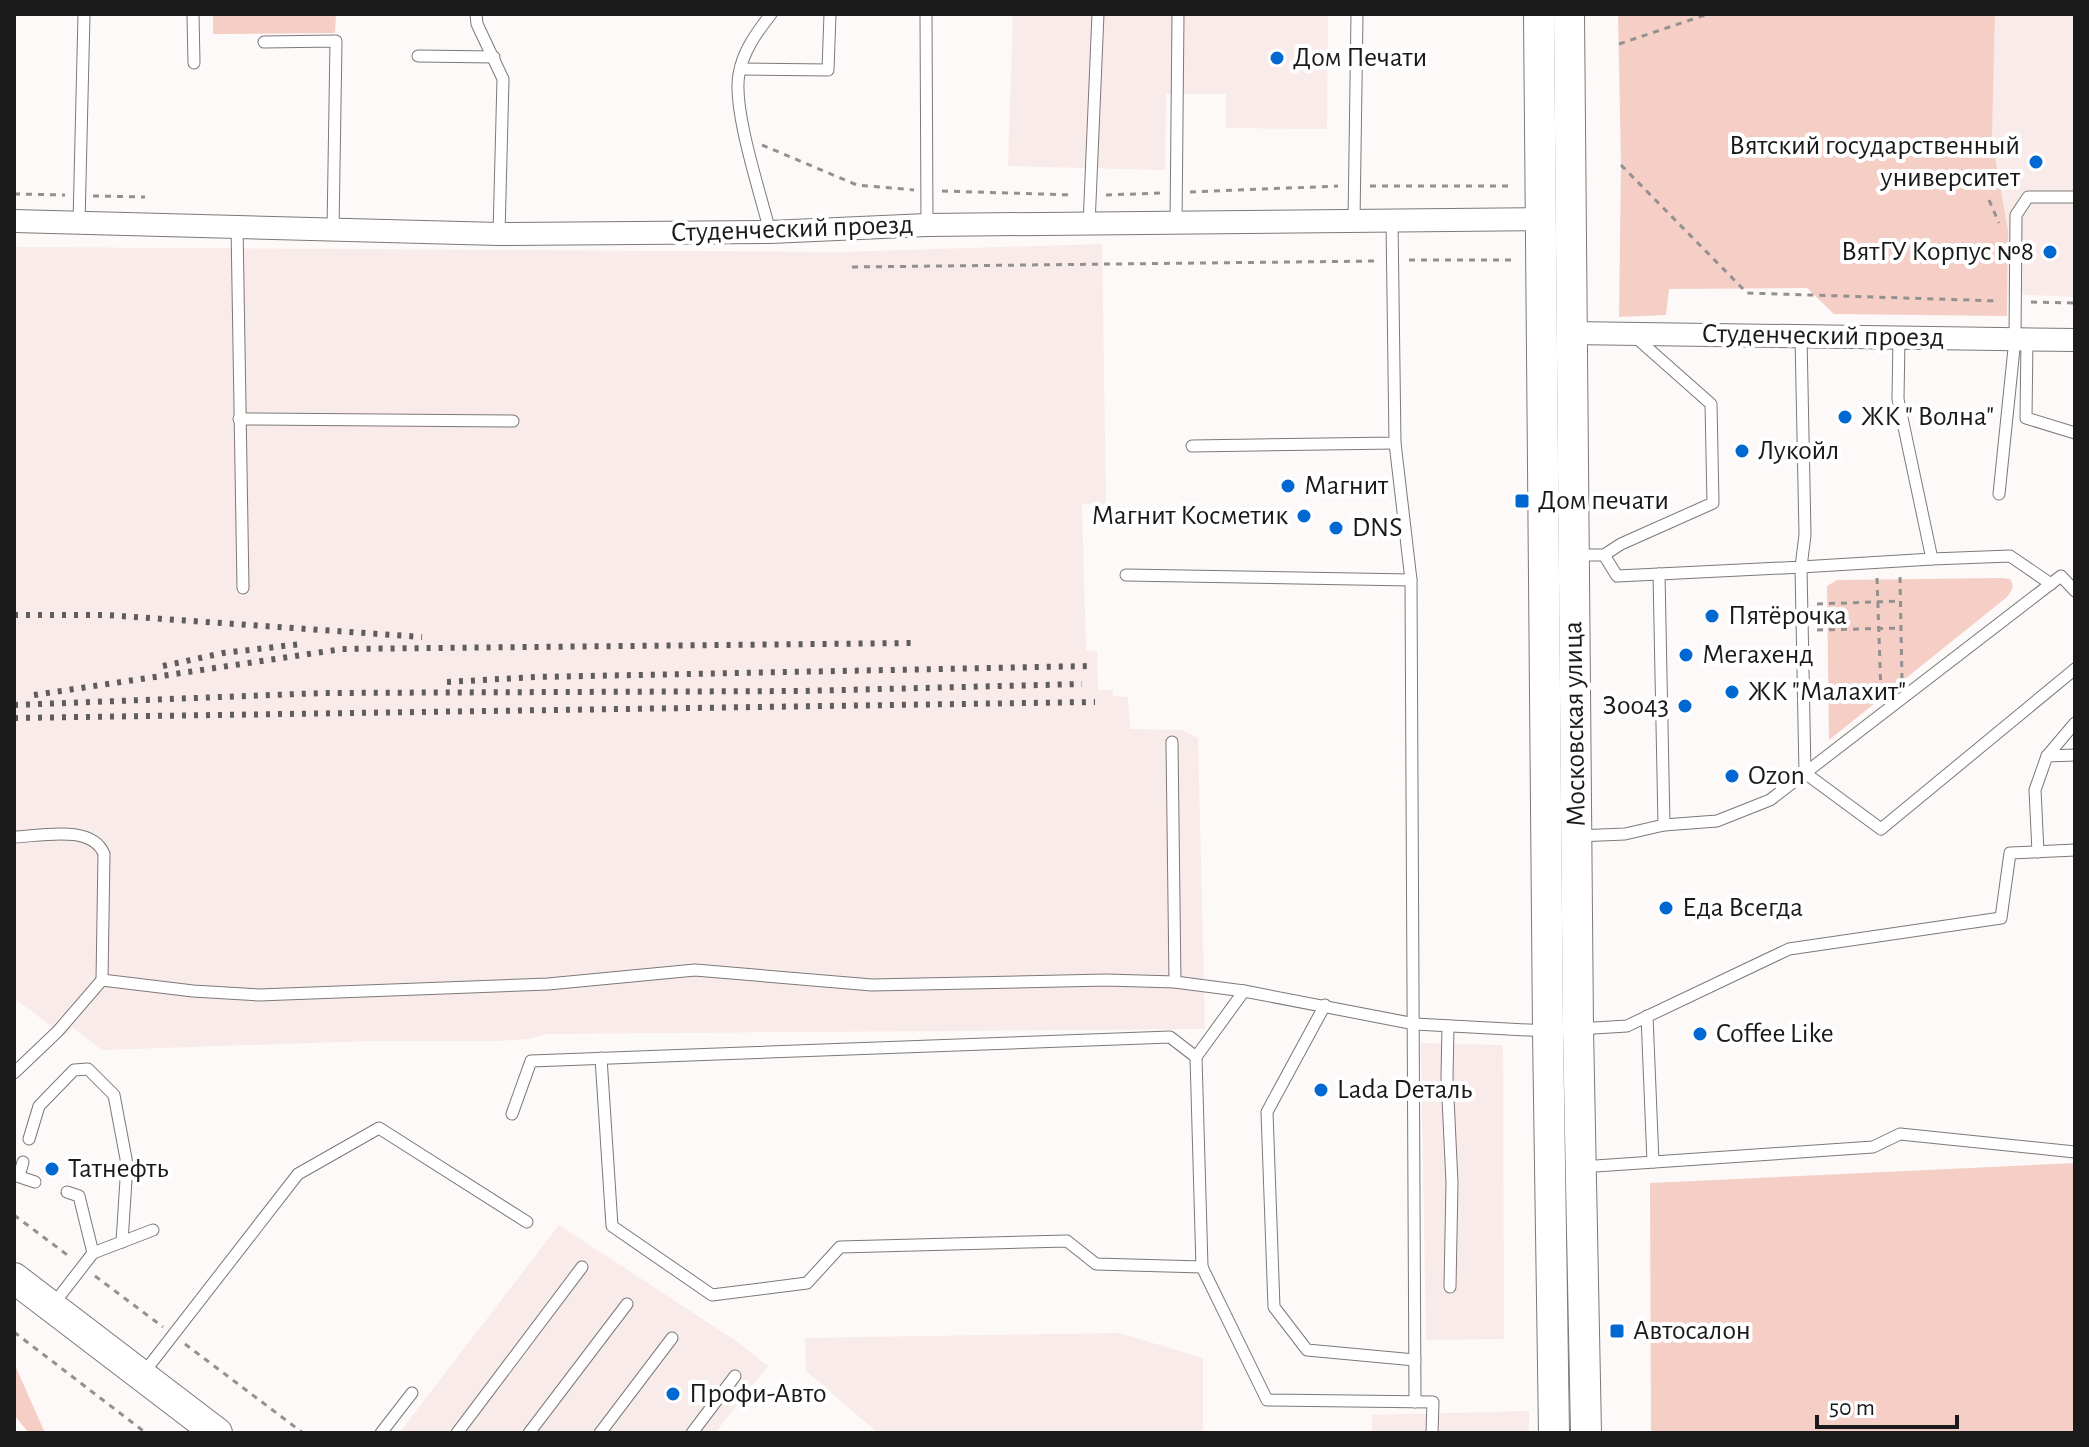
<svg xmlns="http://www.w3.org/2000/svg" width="2089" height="1447" font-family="'Alegreya Sans',sans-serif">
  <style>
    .built { fill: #f8ebe9 }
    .green { fill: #f5cec6 }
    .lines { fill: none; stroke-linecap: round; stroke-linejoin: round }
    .lane-casing { stroke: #7c7978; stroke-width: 13 }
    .street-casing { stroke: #7c7978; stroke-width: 24 }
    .secondary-casing { stroke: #7c7978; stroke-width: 32 }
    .path { stroke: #939090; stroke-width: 3; stroke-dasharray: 6 6; stroke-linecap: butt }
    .lane { stroke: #fff; stroke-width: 11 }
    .street { stroke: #fff; stroke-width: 22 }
    .secondary { stroke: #fff; stroke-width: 30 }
    .rail { stroke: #5e5c5c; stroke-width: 6; stroke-dasharray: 4 8; stroke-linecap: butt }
    .poi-dot { fill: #0068d0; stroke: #fff; stroke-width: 3 }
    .labels { text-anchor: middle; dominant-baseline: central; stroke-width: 8; stroke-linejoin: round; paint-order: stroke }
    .poi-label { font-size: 28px; fill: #1b1a1a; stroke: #fff; text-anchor: start }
    .street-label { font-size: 28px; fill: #1b1a1a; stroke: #fff }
  </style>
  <rect width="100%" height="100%" fill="#fdf9f8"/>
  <g class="built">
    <path d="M1013,14H1328L1327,129L1226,128V94H1166L1165,170L1008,166Z"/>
    <path d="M1995,14H2075V297L2008,294V230L1992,140Z"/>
    <path d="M1102,244L1106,504H1082L1086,650L1097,651L1098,690H1113V696L1128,697L1130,729L1182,730L1198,738L1205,1029L546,1034L529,1039L496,1041H369L102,1050L73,1028L64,1036L14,998V247L840,252Z"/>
    <path d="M1421,1043L1503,1045L1504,1339L1426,1340Z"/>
    <path d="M559,1225L736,1341L768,1366L715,1433H399Z"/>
    <path d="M1119,1333L1203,1358V1433H878L806,1371L805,1338Z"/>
    <path d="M1529,1411V1433H1372V1415Z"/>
  </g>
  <g class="green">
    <path d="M213,14H336L335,33L213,34Z"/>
    <path d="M1618,14H1995L1992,140L2008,230L2007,316L1834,314L1807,288L1669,289L1666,315L1619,317L1621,165Z"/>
    <path d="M2002,578L2010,579C2015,587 2012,590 2007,597L1829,740L1827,586L1837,580Z"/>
    <path d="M2075,1163V1433H1651L1650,1183Z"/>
    <path d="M14,1363L45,1433H29L14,1415Z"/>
  </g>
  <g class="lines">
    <defs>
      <g id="lane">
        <path d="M193,14L194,63"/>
        <path d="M476,14L477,24L503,79L499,234"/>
        <path d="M926,14L927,225"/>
        <path d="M264,42L336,41L333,230"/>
        <path d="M418,56L494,57"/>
        <path d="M741,69L828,70L830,14"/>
        <path d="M1354,221L1357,14"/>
        <path d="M79,222L84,14"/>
        <path d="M1089,225L1098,14"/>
        <path d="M1176,225L1178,14"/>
        <path d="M237,226L243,588"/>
        <path d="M770,232C761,195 732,109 739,74C743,51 757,32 771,14"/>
        <path d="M1801,336L1805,535L1801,567L1659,574L1664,825L1717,821L1770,800L2061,576L2075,591"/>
        <path d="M1899,338L1898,399L1932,559L2010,556L2051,584"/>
        <path d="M2027,339L2026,418L2075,433"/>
        <path d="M239,419L513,421"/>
        <path d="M1395,443L1411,580L1415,1402"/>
        <path d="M1192,446L1395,443L1392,220"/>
        <path d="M1999,494L2015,339L2016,215L2028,197H2075"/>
        <path d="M1574,555H1604L1621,544L1713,503L1711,404L1633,335"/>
        <path d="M1604,555L1617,576L1659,574"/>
        <path d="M1932,559L1801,567L1805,773L1881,829L2075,669"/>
        <path d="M1126,575L1411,580"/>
        <path d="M1172,742L1175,982"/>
        <path d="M2047,756L2075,723"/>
        <path d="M1577,836L1625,834L1664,825"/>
        <path d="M14,837C41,836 92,824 104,854L102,980"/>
        <path d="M2038,852L2035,790L2047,756L2075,755"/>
        <path d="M1325,1005L1267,1112L1274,1307L1307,1350L1415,1360"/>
        <path d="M1647,1016L1653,1162"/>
        <path d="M1448,1026L1447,1077L1452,1183L1450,1287"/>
        <path d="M1578,1029L1627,1026L1789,949L2001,918L2010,853L2075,850"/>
        <path d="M601,1058L612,1226L712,1295L807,1283L840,1247L1067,1241L1096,1264L1202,1267L1196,1057L1244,991"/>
        <path d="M14,1073L58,1031L102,980L193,991L259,995L548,984L695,970L872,985L1106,980L1175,982L1244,991L1415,1024L1547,1031"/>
        <path d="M512,1114L531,1061L1170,1037L1196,1057"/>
        <path d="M29,1139L39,1106L74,1070L88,1069L114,1095L127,1164L122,1242"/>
        <path d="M1581,1167L1873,1147L1900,1134L2075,1152"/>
        <path d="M14,1175L35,1182"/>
        <path d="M19,1176L23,1162"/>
        <path d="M67,1192L79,1196L93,1253"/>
        <path d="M1202,1267L1267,1400L1433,1402L1432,1433"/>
        <path d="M52,1306L93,1253L153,1230"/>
        <path d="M142,1375L298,1174L379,1128L527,1222"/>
        <path d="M381,1433L412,1393"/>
        <path d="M457,1433L582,1267"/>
        <path d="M529,1433L627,1304"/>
        <path d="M600,1433L672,1338"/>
        <path d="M692,1433L735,1376"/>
      </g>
      <g id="street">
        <path d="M14,221L499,234L770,232L927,225L1541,219"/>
        <path d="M1571,333L2075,340"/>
      </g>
      <g id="secondary">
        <path d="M1539,14L1548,1031L1554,1433"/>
        <path d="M1569,14L1578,1029L1586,1433"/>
        <path d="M14,1278L217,1433"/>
      </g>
    </defs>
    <use href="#lane" class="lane-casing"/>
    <use href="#street" class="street-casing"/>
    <use href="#secondary" class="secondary-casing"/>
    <g class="path">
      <path d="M1619,44L1708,14"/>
      <path d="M762,145L857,185L914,190"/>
      <path d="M1621,165L1747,293L1999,301"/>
      <path d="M1370,186H1514"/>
      <path d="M942,191L1074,195"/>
      <path d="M1190,192L1338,186"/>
      <path d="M14,194L65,195"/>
      <path d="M1106,195L1162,193"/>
      <path d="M93,196L145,197"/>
      <path d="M1989,200L1999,223"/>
      <path d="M1409,260H1513"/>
      <path d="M852,267L1377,261"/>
      <path d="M2031,302L2075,303"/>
      <path d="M1900,577L1902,681"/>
      <path d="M1877,578L1881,694"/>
      <path d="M1817,604L1901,601"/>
      <path d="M1817,630L1901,628"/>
      <path d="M14,1215L70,1257"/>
      <path d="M95,1276L163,1327"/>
      <path d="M14,1332L146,1433"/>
      <path d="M185,1344L303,1433"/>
    </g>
    <use href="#lane" class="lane"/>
    <use href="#street" class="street"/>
    <use href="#secondary" class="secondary"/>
    <g class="rail">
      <path d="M14,615H106L422,637"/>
      <path d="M163,666L223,653L301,644"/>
      <path d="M447,682L536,677L1090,666"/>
      <path d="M34,695L342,649L917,643"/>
      <path d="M14,705L324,693L801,691L1082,684"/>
      <path d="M14,718L1095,702"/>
    </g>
  </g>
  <g class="poi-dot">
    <circle cx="1277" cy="58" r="8"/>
    <circle cx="2036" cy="162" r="8"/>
    <circle cx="2050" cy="252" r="8"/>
    <circle cx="1845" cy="417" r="8"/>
    <circle cx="1742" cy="451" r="8"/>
    <circle cx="1288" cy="486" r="8"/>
    <rect x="1514" y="493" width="16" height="16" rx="4"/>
    <circle cx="1304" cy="516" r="8"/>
    <circle cx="1336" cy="528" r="8"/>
    <circle cx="1712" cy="616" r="8"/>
    <circle cx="1686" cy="655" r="8"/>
    <circle cx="1732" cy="692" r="8"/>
    <circle cx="1685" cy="706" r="8"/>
    <circle cx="1732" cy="776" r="8"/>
    <circle cx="1666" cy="908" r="8"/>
    <circle cx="1700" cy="1034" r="8"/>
    <circle cx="1321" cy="1090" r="8"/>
    <circle cx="52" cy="1169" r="8"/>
    <rect x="1609" y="1323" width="16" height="16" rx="4"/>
    <circle cx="673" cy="1394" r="8"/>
  </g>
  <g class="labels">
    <g class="poi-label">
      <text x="1293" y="58">Дом Печати</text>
      <text x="2020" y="146" text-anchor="end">Вятский государственный<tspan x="2020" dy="32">университет</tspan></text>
      <text x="2034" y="252" text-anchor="end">ВятГУ Корпус №8</text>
      <text x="1861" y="417">ЖК " Волна"</text>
      <text x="1758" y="451">Лукойл</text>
      <text x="1304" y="486">Магнит</text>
      <text x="1538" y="501">Дом печати</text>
      <text x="1288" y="516" text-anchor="end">Магнит Косметик</text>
      <text x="1352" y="528">DNS</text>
      <text x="1728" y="616">Пятёрочка</text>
      <text x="1702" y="655">Мегахенд</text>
      <text x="1748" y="692">ЖК "Малахит"</text>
      <text x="1669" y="706" text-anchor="end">Зоо43</text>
      <text x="1748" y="776">Ozon</text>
      <text x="1682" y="908">Еда Всегда</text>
      <text x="1716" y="1034">Coffee Like</text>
      <text x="1337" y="1090">Lada Dеталь</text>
      <text x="68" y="1169">Татнефть</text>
      <text x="1633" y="1331">Автосалон</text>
      <text x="689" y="1394">Профи-Авто</text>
    </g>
    <g class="street-label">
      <text transform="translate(792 229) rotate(-2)">Студенческий проезд</text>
      <text transform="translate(1823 336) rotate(1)">Студенческий проезд</text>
      <text transform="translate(1575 724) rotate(-91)">Московская улица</text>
    </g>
  </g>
  <rect width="2089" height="1447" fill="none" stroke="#1b1a1a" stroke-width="32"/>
  <path d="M1817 1415v12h140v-12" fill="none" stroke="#1b1a1a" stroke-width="4"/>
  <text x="1829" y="1415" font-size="24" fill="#1b1a1a" stroke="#ffffff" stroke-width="6" paint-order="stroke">50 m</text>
</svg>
